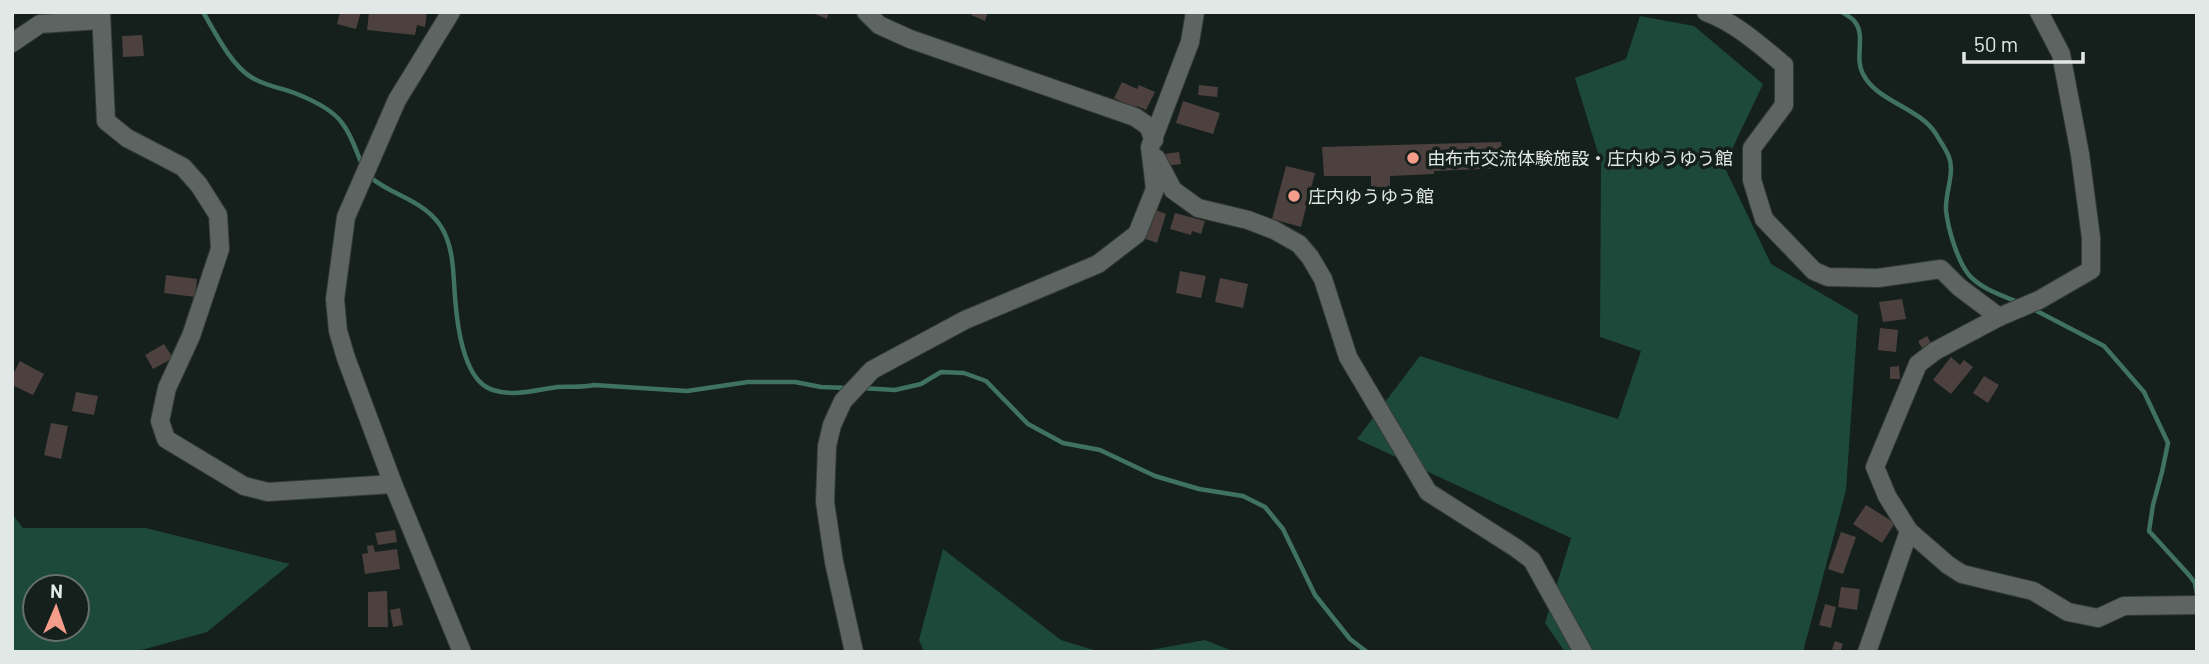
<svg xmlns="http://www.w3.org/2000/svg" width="2209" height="664" font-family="Barlow,'Noto Sans JP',sans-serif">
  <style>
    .green { fill: #1d493b; fill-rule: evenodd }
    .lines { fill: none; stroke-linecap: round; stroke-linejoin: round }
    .stream { stroke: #407261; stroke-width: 4.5 }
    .building { fill: #4c413e }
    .minor-casing { stroke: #323b37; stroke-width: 20 }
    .minor { stroke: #5e6461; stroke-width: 18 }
    .poi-dot { fill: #f49d8b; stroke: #151f1b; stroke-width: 2.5 }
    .labels { text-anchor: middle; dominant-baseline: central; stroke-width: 7; stroke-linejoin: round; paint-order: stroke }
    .poi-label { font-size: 18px; fill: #e1e8e5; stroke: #151f1b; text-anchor: start }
  </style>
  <rect width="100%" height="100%" fill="#151f1b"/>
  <g class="green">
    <path d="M1640,16L1694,26L1763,84L1724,166L1771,264L1858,315L1846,490L1803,652H1565L1545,623L1571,538L1357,439L1420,356L1618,419L1641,351L1600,337L1601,163L1575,78L1626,59Z"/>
    <path d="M12,514L23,528H146L290,564L207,632L134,652H12ZM35,587H77V629H35Z"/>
    <path d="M943,549L1061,640L1100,652H924L919,640Z"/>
    <path d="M1205,640L1235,652H1140Z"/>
  </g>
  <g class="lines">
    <g class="stream">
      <path d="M203,12C215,32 231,65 251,77C265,86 282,88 297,94C312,100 333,110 342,123C352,135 357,154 363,167"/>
      <path d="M1842,12C1846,15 1853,18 1855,22C1866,36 1854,58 1863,74C1877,102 1919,107 1936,134C1940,141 1946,149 1949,157C1955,173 1945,193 1946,210C1948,229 1957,260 1969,275C1981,289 2004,296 2020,303"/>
      <path d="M370,177C391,195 423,200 440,225C454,246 453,272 455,297C457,324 463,381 493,390C514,397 536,390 557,387C569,386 581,388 594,385L687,391L748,382H795L821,387L849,388"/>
      <path d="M2031,308L2104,346L2144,392L2168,443L2162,472L2153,505L2149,531L2189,575L2195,583L2197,594"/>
      <path d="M861,388L895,390L921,384L941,372L964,373L986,381L1028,424L1063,443L1100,450L1155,476L1199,489L1243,496L1265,507L1283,529L1315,595L1350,639L1367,652"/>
    </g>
  </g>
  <g class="building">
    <path d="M340,12H361L356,29L337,24Z"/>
    <path d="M369,12H427L425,27L417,25L415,35L367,30Z"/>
    <path d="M810,12H829L827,19Z"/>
    <path d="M972,12H988L985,21L971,15Z"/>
    <path d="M142,35L144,56L123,57L122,36Z"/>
    <path d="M1122,82L1137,89L1139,85L1155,92L1146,110L1137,106L1136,109L1114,98Z"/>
    <path d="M1199,85L1218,87L1217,97L1198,95Z"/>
    <path d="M1183,101L1220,113L1213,134L1176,123Z"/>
    <path d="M1501,142L1505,168L1434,171V174L1390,176V187H1371V176H1324L1322,147Z"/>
    <path d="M1179,152L1181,164L1166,166L1165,154Z"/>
    <path d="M1286,166L1315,173L1301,227L1272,219Z"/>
    <path d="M1153,209L1166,214L1157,243L1143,238Z"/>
    <path d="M1175,213L1205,221L1201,234L1192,231L1191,235L1170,229Z"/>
    <path d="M1180,271L1206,276L1201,298L1176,293Z"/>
    <path d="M166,275L197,279L195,297L164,293Z"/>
    <path d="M1220,278L1248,284L1243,308L1215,302Z"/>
    <path d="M1902,299L1906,319L1883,322L1879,302Z"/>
    <path d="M1880,328L1898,330L1896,352L1878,350Z"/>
    <path d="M1927,336L1933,347L1924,352L1918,341Z"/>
    <path d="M164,344L173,358L153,369L145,355Z"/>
    <path d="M1951,357L1960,365L1964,360L1973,367L1951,394L1933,380Z"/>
    <path d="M20,361L44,374L33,395L12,385V376Z"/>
    <path d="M1899,366L1900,379H1890V367Z"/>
    <path d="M1984,376L1999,385L1988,403L1973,393Z"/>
    <path d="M76,392L98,396L94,415L72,411Z"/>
    <path d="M51,423L68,426L61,459L44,455Z"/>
    <path d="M1866,505L1895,523L1882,543L1853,524Z"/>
    <path d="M395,530L397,542L378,545L375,533Z"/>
    <path d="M1841,532L1856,537L1843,574L1828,569Z"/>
    <path d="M373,545L375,552L397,549L400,569L365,574L362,554L368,553L367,546Z"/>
    <path d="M1841,587L1860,589L1857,610L1838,607Z"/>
    <path d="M387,591L388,627H368V592Z"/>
    <path d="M1825,604L1836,607L1831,628L1819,625Z"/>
    <path d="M400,608L403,625L393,627L390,610Z"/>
    <path d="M1835,641L1843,644L1840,652L1832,649Z"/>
  </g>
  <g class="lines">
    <defs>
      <g id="minor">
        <path d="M101,12L106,121L127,138L183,167L199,185L218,215L220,249L191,336L167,388L160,421L166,439L244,486L268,492L393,484"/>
        <path d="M451,12L397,100L346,217L335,299L338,331L346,358L393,484L462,652"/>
        <path d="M866,12L879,25L910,39L1135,117L1148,126L1154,140"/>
        <path d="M1706,12C1736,23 1760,45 1784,65V105L1752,148V180L1764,219L1814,271L1828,277L1878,278L1941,269L1959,287L1999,317"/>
        <path d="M2039,12L2061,54L2080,154L2091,238V270L2039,300L1999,317L1935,351L1918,364L1875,467L1887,496L1909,531L1948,565L1962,574L2033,591L2068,612L2098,618L2124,606L2197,605"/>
        <path d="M12,43L40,24L100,20"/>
        <path d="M1156,158L1173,190L1198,208L1248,220L1274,230L1299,244L1310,257L1323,279L1348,357L1428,492L1516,548L1532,560L1583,652"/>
        <path d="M854,652L834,562L825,502L827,446L832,425L843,401L872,370L965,320L1098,264L1137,234L1155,189L1150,147L1190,42L1195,12"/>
        <path d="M1867,652L1909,531"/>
      </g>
    </defs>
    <use href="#minor" class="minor-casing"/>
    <use href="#minor" class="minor"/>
  </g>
  <g class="poi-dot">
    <circle cx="1413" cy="158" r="7"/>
    <circle cx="1294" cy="196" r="7"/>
  </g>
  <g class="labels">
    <g class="poi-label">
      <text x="1427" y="158">由布市交流体験施設・庄内ゆうゆう館</text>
      <text x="1308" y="196">庄内ゆうゆう館</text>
    </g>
  </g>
  <rect width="2209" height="664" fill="none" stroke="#e1e8e5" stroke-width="28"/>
  <g transform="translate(56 608) rotate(2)"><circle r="33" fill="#151f1b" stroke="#676f6c" stroke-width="2"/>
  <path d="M0-5L12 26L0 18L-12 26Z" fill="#f49d8b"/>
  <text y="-10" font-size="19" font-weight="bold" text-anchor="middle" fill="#e1e8e5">N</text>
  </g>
  <path d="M1964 52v10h119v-10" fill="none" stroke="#e1e8e5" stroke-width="3.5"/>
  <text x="1974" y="52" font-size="21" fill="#e1e8e5" stroke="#151f1b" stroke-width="5" paint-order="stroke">50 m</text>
</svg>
